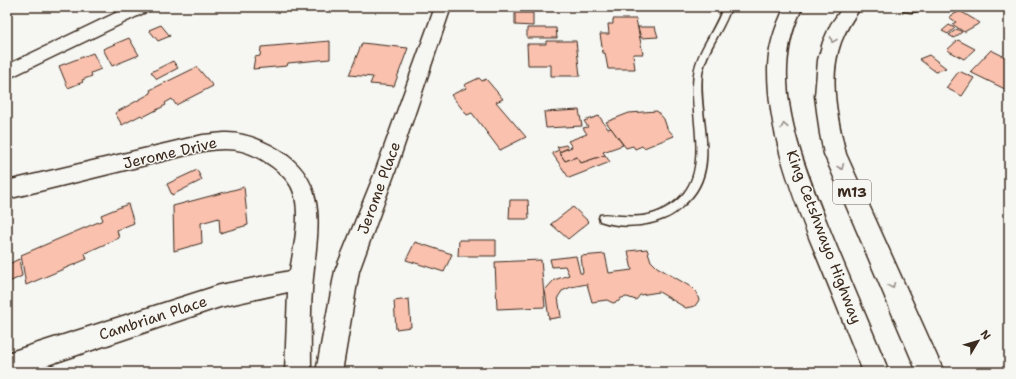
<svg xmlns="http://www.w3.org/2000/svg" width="1016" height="379" font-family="'Shantell Sans',sans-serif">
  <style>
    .building { fill: #f9c1ae; stroke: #3b2a1e }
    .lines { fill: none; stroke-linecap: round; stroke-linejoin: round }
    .service-casing { stroke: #3b2a1e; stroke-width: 3 }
    .minor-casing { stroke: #3b2a1e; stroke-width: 3 }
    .motorway-casing { stroke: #3b2a1e; stroke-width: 3 }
    .service { fill: #f6f6f2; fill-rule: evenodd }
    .minor { fill: #f6f6f2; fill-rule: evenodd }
    .motorway { fill: #f6f6f2; fill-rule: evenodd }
    .oneway { stroke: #989088 }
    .labels { text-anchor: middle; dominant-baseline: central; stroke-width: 3; stroke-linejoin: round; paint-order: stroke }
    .shield { fill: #f6f6f2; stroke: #73675e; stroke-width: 1 }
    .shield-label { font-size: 14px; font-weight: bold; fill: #3b2a1e }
    .street-label { font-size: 15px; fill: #3b2a1e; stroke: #f6f6f2 }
  </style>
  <rect width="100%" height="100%" fill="#f6f6f2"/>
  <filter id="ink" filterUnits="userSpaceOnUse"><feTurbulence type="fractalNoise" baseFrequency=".025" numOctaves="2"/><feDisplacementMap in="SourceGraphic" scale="8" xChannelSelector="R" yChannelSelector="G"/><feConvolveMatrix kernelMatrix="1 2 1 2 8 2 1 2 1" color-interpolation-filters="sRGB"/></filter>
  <g filter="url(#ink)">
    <g class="building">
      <path d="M960,11L980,23L964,32L952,24L956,22L949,17Z"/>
      <path d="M515,13H533V26L515,25Z"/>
      <path d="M613,19H636L643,54H633L635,69H608L605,53H603L600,34H609L608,24H613Z"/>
      <path d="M161,25L170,36L158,41L149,30Z"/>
      <path d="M949,25L955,28L948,34L942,31Z"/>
      <path d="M638,27H655L658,37L641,38Z"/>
      <path d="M527,28H556L557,38H527Z"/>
      <path d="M957,29L962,32L954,38L949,35Z"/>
      <path d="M129,38L139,55L112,66L103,49Z"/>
      <path d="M958,40L975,49L964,59L947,50Z"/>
      <path d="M330,41V59L288,63L287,66L253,69L255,57L260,56L261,47Z"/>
      <path d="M546,41H576L580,76H551V65H528L527,44H546Z"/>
      <path d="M362,43L408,48L394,86L370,84L373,77L349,75Z"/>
      <path d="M991,50L1009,59V91L970,72Z"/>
      <path d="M93,53L101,69L91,73L92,76L82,80L83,82L68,88L59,66Z"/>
      <path d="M929,55L946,68L936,72L919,59Z"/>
      <path d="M173,61L178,68L157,79L151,72Z"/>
      <path d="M197,67L213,86L176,105L172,99L165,103L166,105L143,117L141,115L122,125L115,113L151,93L150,90Z"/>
      <path d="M959,71L974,78L962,96L946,88Z"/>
      <path d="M479,78L482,81L486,79L503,99L496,102L526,137L500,150L472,113L467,115L451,95L466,88L464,85Z"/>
      <path d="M579,110L582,126L546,128L544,112Z"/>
      <path d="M657,111L664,119L667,128L674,136L644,148L642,146L635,149L633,146L626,148L606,122L629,113Z"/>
      <path d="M599,116L608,129L611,128L623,145L603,152L605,155L581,163L577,157L565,161L559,152L572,147L568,141L587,134L583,128L588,127L584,121Z"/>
      <path d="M566,145L568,148L559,152L565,161L577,157L581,163L605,155L610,162L569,178L552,153L559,150L557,147Z"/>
      <path d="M197,170L202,180L172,195L167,184Z"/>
      <path d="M244,187L248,225L220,233L219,218L201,223L202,243L174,251L173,206Z"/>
      <path d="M510,200H528L529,219H509Z"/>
      <path d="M128,204L134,223L117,230L119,238L85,253L87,259L26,285L21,255L103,220L101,215Z"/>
      <path d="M573,207L589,222L568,239L551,224Z"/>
      <path d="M459,240H496V256H458Z"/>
      <path d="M415,242L452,254L444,272L406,260Z"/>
      <path d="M647,249L651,261L657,267L691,287L696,292L699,300L695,306L686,308L659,292L640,295L636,300L627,297L621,298L619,301L613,303L607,300L592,302L587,284L571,287L562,291L558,297L561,317L549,319L545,290L554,280L569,275L565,266L552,267L550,259L576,256L580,273H583L581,256L605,254L609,273L632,270L628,251Z"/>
      <path d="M19,259L22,276L7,283V265Z"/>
      <path d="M541,260L545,307L497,309L495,262Z"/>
      <path d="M409,299L411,327L396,329L394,301Z"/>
    </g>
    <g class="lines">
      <defs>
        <path id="service" d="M723,7H731C724,30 706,50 702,74C697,117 724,170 685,204C678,211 672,216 663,219C644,227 620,228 600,221L599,218L600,215C607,213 614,216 621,216C634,217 648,217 660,211C719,185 687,121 694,74C697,50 716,30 723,7Z"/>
        <g id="minor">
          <path d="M128,7H150L148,11L7,79V65Z"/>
          <path d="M435,7H451L394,175L359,271L342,372H316L335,271L374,175Z"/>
          <path d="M902,7H919L917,11L911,12L904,11Z"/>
          <path d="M224,133C243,132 262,140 279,150C334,184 315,237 312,290C310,317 311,345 311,372H285L288,292L220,307L27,372H7V353L220,285L290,271C294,247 303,207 291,186C285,176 274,167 264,161C244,148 226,147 203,151L7,199V181L203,135Z"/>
        </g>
        <g id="motorway">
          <path d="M785,7H803C792,27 788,46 787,68C785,120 808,176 827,223C847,273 869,322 889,372H863C846,328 828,284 810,240C789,186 768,129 768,70C768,48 775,27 785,7Z"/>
          <path d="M843,7H861C853,18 846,29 841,42C828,78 837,118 846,154L944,372H917L824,154L820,134L815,96L818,60L823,42L831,24Z"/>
        </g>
      </defs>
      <use href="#service" class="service-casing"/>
      <use href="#minor" class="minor-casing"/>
      <use href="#motorway" class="motorway-casing"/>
      <use href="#service" class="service"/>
      <use href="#minor" class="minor"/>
      <use href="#motorway" class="motorway"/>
    </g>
    <defs><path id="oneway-chevron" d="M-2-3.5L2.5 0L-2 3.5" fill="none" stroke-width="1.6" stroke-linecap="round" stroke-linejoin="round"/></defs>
    <g class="oneway">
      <use href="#oneway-chevron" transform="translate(833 40) rotate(112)"/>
      <use href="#oneway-chevron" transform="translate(784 126) rotate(-100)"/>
      <use href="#oneway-chevron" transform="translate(841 167) rotate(67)"/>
      <use href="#oneway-chevron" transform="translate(892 286) rotate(66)"/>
    </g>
  </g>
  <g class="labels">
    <rect class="shield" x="833" y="180" width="38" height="24" rx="3"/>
    <g class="shield-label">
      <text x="852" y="192">M13</text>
    </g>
    <g class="street-label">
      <text transform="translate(170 153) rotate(-13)">Jerome Drive</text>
      <text transform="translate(379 188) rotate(-70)">Jerome Place</text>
      <text transform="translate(824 237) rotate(69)">King Cetshwayo Highway</text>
      <text transform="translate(153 318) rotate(-18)">Cambrian Place</text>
    </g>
  </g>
  <rect width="1016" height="379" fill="none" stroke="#f6f6f2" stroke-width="24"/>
  <rect x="12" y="12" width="992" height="355" fill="none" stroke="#3b2a1e" stroke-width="1.5" filter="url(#ink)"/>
  <g transform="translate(978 341) rotate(52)" stroke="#f6f6f2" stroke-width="3" paint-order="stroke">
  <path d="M0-3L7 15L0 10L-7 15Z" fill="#3b2a1e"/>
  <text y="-6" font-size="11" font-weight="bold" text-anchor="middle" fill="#3b2a1e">N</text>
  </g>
</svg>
